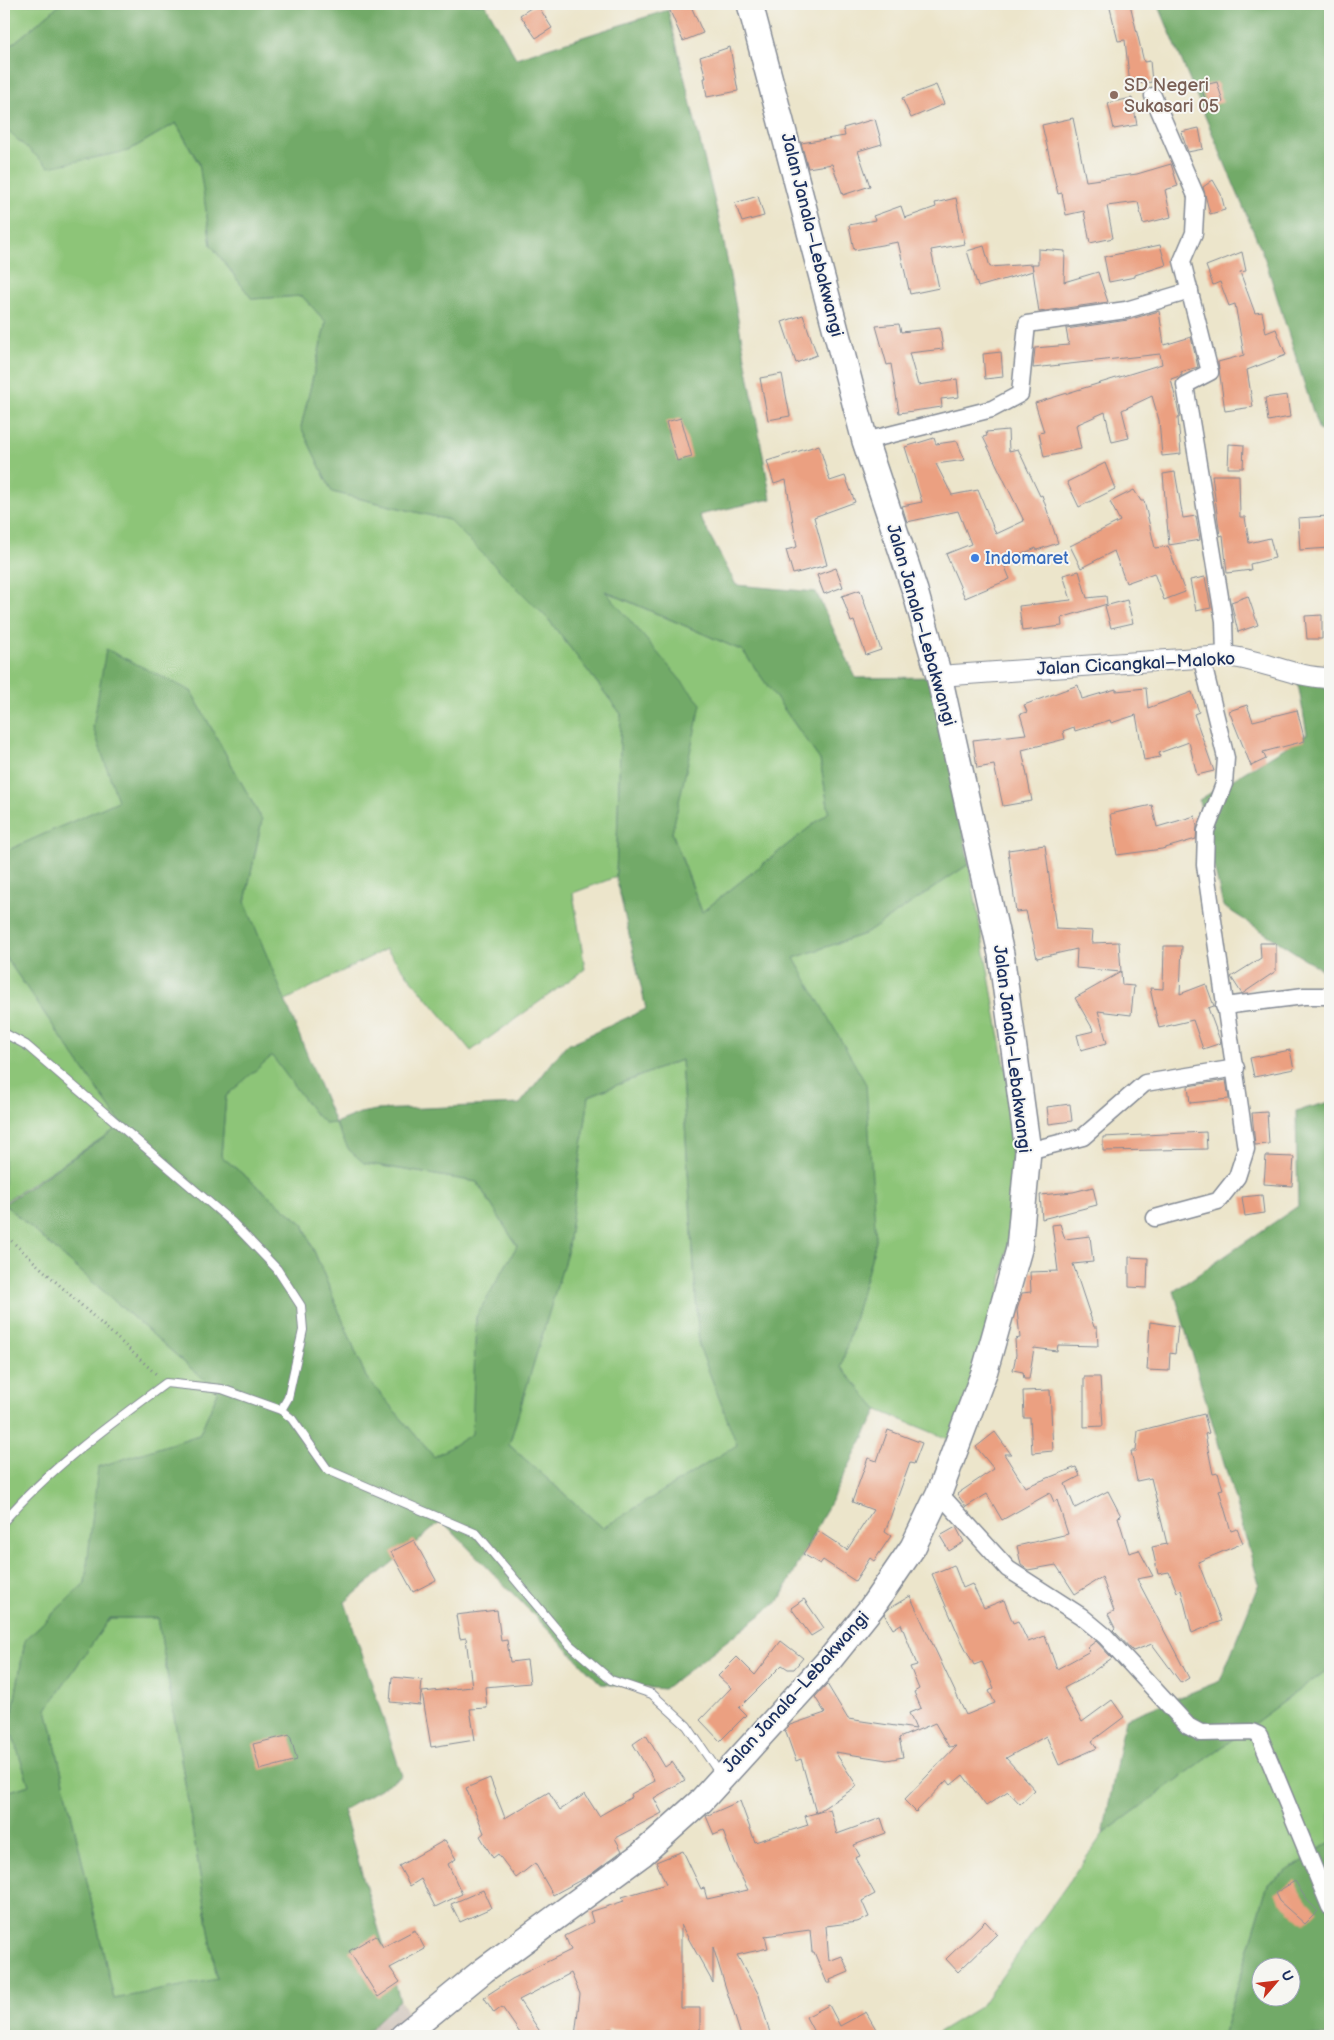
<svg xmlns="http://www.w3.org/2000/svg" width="1334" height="2040" font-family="'Balsamiq Sans',sans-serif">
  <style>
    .industrial { fill: #cec2b9 }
    .green { fill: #8dc578; stroke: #547a6b }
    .forest { fill: #72aa68; stroke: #466c63; fill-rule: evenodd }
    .building { fill: #eba081 }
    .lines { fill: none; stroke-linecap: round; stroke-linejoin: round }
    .service-casing { stroke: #848a94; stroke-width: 10 }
    .minor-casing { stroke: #848a94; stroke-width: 19 }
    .tertiary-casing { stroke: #848a94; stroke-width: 22 }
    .primary-casing { stroke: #848a94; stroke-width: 28 }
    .path { stroke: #848a94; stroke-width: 3; stroke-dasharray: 1 4; stroke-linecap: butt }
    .service { stroke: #fff; stroke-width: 8 }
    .minor { stroke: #fff; stroke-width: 16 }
    .tertiary { stroke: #fff; stroke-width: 20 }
    .primary { stroke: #fff; stroke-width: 25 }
    .education-dot { fill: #8d6e63; stroke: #f6f6f2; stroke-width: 2 }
    .shop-dot { fill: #3f7fe0; stroke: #f6f6f2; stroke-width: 2 }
    .labels { text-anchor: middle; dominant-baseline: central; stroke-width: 4; stroke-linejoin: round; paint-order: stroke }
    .education-label { font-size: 18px; fill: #785e54; stroke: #f6f6f2; text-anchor: start }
    .street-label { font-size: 18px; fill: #1b2f5e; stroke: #f6f6f2 }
    .shop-label { font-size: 18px; fill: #366cbe; stroke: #f6f6f2; text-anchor: start }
  </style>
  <rect width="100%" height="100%" fill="#f6f6f2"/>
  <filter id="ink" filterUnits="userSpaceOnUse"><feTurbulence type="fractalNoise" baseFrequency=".02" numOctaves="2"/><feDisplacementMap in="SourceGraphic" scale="10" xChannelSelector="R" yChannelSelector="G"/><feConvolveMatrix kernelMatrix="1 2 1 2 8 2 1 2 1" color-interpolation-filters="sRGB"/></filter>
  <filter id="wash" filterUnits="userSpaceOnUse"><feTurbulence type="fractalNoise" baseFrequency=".0096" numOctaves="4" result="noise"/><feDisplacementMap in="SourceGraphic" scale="20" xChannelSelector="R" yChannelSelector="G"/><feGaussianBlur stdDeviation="1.12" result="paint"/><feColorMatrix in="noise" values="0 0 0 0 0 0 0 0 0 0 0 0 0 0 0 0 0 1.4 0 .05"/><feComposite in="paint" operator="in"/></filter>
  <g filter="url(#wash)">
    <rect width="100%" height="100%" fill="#ece5cb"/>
    <path class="industrial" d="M400,2000L420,2036H362Z"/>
    <g class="green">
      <path d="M4,4H61L4,51Z"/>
      <path d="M4,121L128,151L176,123L200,166L211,245L252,299L302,296L326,322L301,427L332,492L449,520L548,619L621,714L616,877L573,893L585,969L471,1051L386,949L284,1001L245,902L262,820L191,691L93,727L119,801L4,852Z"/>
      <path d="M604,591L743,651L820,760L829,812L702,912L672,832L700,704Z"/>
      <path d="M969,864L1021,1155L998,1306L953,1441L878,1410L841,1367L876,1241L794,958L867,933Z"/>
      <path d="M4,955L122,1125L4,1202Z"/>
      <path d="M272,1055L314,1113L335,1123L339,1132L364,1163L477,1182L517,1246L476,1317L473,1434L434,1457L366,1377L303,1224L221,1156L226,1096Z"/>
      <path d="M681,1060L699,1346L738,1445L603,1528L509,1445L567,1253L589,1096Z"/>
      <path d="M4,1204L218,1392L199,1435L99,1467L85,1583L25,1640L10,1728L29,1785L4,1793Z"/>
      <path d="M110,1618H158L217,1980L114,1999L47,1709Z"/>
      <path d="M1330,1668V1842L1268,1884L1223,2036H932L981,2006L1103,1834Z"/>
    </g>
    <g class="forest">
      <path d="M61,4H485L516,58L668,10L722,232L771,499L699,515L736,585L816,592L856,678L936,677L969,864L867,933L794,958L866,1084L876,1241L841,1367L878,1410L779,1601L664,1689L601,1684L442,1521L345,1602L402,1776L343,1810L400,2000L362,2036H4V1793L29,1785L10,1728L25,1640L85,1583L98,1467L199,1435L218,1392L4,1204L122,1125L4,955V852L118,801L93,727L106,649L191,691L262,820L245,902L335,1123L360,1113L376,1110L520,1104L565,1046L646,1009L616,877L621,714L548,619L449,520L332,492L301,427L326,322L302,296L252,299L211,245L199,163L176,123L128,151L49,167L4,128V51ZM605,591L743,651L820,760L829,812L702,912L672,833L701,704ZM272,1056L314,1113L326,1124L335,1123L349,1150L364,1163L477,1182L517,1246L476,1317L472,1434L434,1457L366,1377L303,1224L221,1156L226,1096ZM681,1060L699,1346L737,1445L603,1528L509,1445L567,1253L589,1096ZM110,1618H158L217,1979L114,1999L47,1709Z"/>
      <path d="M1158,4H1330V428L1319,431L1265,259Z"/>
      <path d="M1330,666V975L1223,906L1199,800L1307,734L1295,667Z"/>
      <path d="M1330,1102V1668L1103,1834L1125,1719L1220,1681L1259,1583L1174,1291L1298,1206L1296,1111Z"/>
      <path d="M1330,1842V2036H1223L1268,1884ZM1262,1968H1292V1998H1262Z"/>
    </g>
    <g id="blocks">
      <g class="building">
        <path d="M537,4L552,28L536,38L520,15Z"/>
        <path d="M667,4H690L703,33L683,41Z"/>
        <path d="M1109,4H1130L1144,62L1150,61L1152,82L1130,85L1125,40L1118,41Z"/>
        <path d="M730,47L738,91L707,97L704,78H706L700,57Z"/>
        <path d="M1217,82L1223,102L1207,107L1201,86Z"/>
        <path d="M936,85L944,104L911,118L902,98Z"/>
        <path d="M1132,98L1137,125L1114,129L1108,103Z"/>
        <path d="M1073,118L1086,181L1137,174L1171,164L1178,186L1165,190L1171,217L1143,224L1138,202L1107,206L1113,238L1090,243L1084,211L1066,215L1062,193L1058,194L1042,125Z"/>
        <path d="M875,119L882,144L858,151L870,186L843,195L832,164L808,168L801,143L845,136L843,128Z"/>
        <path d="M1199,128L1203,149L1188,152L1181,132Z"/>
        <path d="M1213,180L1221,194L1225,210L1210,214L1203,187Z"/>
        <path d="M758,196L764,216L742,222L735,203Z"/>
        <path d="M956,198L965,244L931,250L939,288L910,294L898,242L854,250L849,225L875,220L873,216L901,206L905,218L936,207L935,203Z"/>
        <path d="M1160,245L1166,265L1135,275V277L1109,282L1104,257Z"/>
        <path d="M984,246L990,267L1032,264L1033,271L978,287L967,251Z"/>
        <path d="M1038,249L1065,251L1064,282L1098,272L1108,302L1039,312L1032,264H1038Z"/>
        <path d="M1242,252L1246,271L1240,272L1255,313L1262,312L1266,333L1276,329L1286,355L1247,370L1253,407L1225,411L1218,362L1244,355L1235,304L1229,306L1220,282L1213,285L1206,266Z"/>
        <path d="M1159,311L1164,345L1191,337L1198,367L1181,372L1182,375L1171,379L1180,417L1178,418L1181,454L1162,456L1159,420L1152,396L1122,410L1129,438L1112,442L1105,412L1076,425L1081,449L1044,457L1039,433L1044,432L1035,403L1162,364L1160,354L1033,368L1035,348L1069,345L1066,329L1128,320Z"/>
        <path d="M803,315L817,355L796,363L782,322Z"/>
        <path d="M899,324L901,332L940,328L943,349L909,353L918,385L957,379L959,397L941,399L942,407L899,413L891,364L887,365L876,326Z"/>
        <path d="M1001,352L1003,377L985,379L983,354Z"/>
        <path d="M782,374L790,416L768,420L760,378Z"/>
        <path d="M1287,395L1290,417L1268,421L1265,398Z"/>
        <path d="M681,418L692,457L677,461L666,422Z"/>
        <path d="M1008,430L1009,451L1018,449L1040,496L1042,495L1058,543L1037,550L1036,548L1003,562L1010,579L965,598L946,554L971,544L958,511L907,522L902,506L922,502L905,447L934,438L936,444L957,441L965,460L936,464L952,495L978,490L996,534L1024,521L983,437L987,436L986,432Z"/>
        <path d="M1229,444L1244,445L1243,468H1228Z"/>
        <path d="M819,445L830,481L845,476L855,502L814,517L827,565L793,574L786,550L797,547L786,480L774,484L767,461Z"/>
        <path d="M1105,463L1115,489L1079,507L1067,482Z"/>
        <path d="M1175,472L1183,518L1196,516L1200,540L1169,545L1163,474Z"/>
        <path d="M1212,475H1239L1240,517H1245L1249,543L1270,538L1275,558L1250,564L1251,570L1227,573L1223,535L1220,536Z"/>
        <path d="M1134,490L1141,501H1144L1155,548L1168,546L1185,592L1164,600L1154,573L1126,583L1114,551L1081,568L1070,546L1120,521L1110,502Z"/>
        <path d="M1328,516L1330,548L1300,550L1298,518Z"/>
        <path d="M836,568L843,587L824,594L817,575Z"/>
        <path d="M1079,571L1087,598L1106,596L1107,604L1061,618L1062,626L1022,631L1019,606L1071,600L1063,575Z"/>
        <path d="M1205,577L1211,608L1196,611L1190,580Z"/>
        <path d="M860,590L881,650L866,655L854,621L851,622L842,596Z"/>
        <path d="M1248,596L1258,625L1238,632L1231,602Z"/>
        <path d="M1127,600L1133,623L1111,628L1105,606Z"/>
        <path d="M1322,615V639H1307L1305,616Z"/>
        <path d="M1078,685L1082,699L1116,689V691L1146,688L1148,708L1192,692L1199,712L1194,714L1214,771L1197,775L1189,742L1159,753L1160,757L1144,760L1136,715L1111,723L1110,720L1075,731L1074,727L1063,731L1065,739L1022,750L1032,801L1003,806L994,765L977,768L973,740L1026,734L1020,714L1027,712L1024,705Z"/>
        <path d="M1247,705L1253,721L1297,710L1305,741L1263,752L1266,759L1251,766L1229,711Z"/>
        <path d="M1152,805L1157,827L1195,816L1197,826L1196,839L1162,849L1117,855L1110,814Z"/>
        <path d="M1045,845L1056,929L1093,931L1092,943L1119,942L1121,972L1076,968L1077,949L1037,958L1026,911L1016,912L1008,850Z"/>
        <path d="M1260,943H1276V971L1242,994L1231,977L1261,958Z"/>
        <path d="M1164,946H1182L1180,994L1206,984L1214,1006L1208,1008L1221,1043L1203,1049L1193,1020L1159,1028L1150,988L1163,989Z"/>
        <path d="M1121,972L1122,985L1134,986L1131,1015L1098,1011L1107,1043L1081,1050L1077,1035L1094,1031L1075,998Z"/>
        <path d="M1290,1050L1294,1069L1254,1077L1250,1058Z"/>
        <path d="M1226,1080L1229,1099L1190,1103L1188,1086Z"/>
        <path d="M1070,1104L1072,1121L1049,1124L1047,1107Z"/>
        <path d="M1267,1112L1269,1144L1255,1145L1252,1113Z"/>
        <path d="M1206,1132L1207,1149L1103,1151V1137Z"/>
        <path d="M1266,1156L1294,1157L1292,1186L1264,1184Z"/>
        <path d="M1093,1187L1097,1205L1042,1219L1040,1195L1073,1192Z"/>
        <path d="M1262,1195L1264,1213L1245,1216L1242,1197Z"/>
        <path d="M1060,1224L1065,1239L1090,1236L1093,1262L1073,1264L1094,1327H1097L1098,1346L1058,1345L1057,1351L1034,1348L1029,1379H1024L1023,1372L1013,1370L1016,1355L1015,1339L1020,1338L1017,1310L1022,1293L1031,1292L1030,1272L1058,1271L1052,1225Z"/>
        <path d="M1129,1257L1148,1258L1147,1288L1129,1287Z"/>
        <path d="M1150,1322L1178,1326L1175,1354L1170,1353L1169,1371L1147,1370Z"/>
        <path d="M1084,1377H1100L1103,1426L1084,1427Z"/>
        <path d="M1050,1390L1053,1451L1032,1453L1030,1418H1024L1023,1391Z"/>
        <path d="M1204,1414L1209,1433L1205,1434L1213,1474L1218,1473L1223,1489L1219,1490L1231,1531L1237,1529L1243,1543L1198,1562L1221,1621L1192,1633L1181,1590L1177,1592L1169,1572L1158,1574L1152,1547L1167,1544L1151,1478L1137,1481L1131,1451H1136L1138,1431Z"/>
        <path d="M888,1430L922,1443L914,1464L910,1463L885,1532L891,1536L874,1561L870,1558L855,1581L823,1560L820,1564L803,1554L818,1531L847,1550L873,1510L852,1502L868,1458L877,1461Z"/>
        <path d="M995,1432L1011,1454H1004L1025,1487L1076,1467L1080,1476L1065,1484L1075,1508L1108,1491L1121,1516L1118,1517L1129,1553L1139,1550L1153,1576L1137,1579L1189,1678L1181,1683L1152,1644L1133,1651L1113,1630L1115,1628L1108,1614L1114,1611L1102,1577L1075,1594L1056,1565L1028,1570L1021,1565L1017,1546L1068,1534L1057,1500L1054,1502L1050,1493L1002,1520L987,1494L966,1507L957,1494L994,1469L976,1447Z"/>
        <path d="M956,1527L964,1542L949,1551L940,1536Z"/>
        <path d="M414,1540L436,1580L413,1592L391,1552Z"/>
        <path d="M954,1565L963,1588L972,1584L984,1608L1004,1600L1013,1623L1018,1621L1028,1642L1045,1636L1057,1669L1090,1651L1087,1648L1096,1641L1112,1658L1085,1677L1064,1688L1082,1722L1112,1700L1124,1717L1092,1741L1097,1748L1059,1765L1046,1736L1006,1758L1035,1790L1020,1804L1008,1791L986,1806L963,1775L951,1785L947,1780L916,1812L904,1800L956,1746L949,1747L935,1723L899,1738L903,1757L887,1760L835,1752L857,1786L816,1813L830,1809L837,1834L881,1818L886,1833L854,1845L860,1856L855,1858L875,1894L862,1901L869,1917L857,1922L826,1926L829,1961L842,1956L849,1972L830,1980L831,1983H827L814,1952H812L810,1930L765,1936L768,1948L737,1955L759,1995L770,2033L759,2036H741L713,1947V1983L681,1925V2008H700V2036L608,2029V2036H575L580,1994L571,1973L519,2000L543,2036H522L502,2007L494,2013L484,1997L512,1979L571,1950L565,1936L593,1922L590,1912L624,1901L622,1897L666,1884L656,1862L683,1851L701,1889L704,1888L707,1899L748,1890L734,1862L723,1831L714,1835L706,1816L740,1801L755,1842L808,1825L805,1816L816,1813L801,1759L796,1761L785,1730L790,1725L825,1713L815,1697L825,1686L827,1684L848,1719L916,1729L909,1713L921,1708L914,1692L919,1689L910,1667L917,1665L901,1624L893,1629L884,1614L888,1609L910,1596L966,1715L995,1703L989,1691L994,1688L982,1662L974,1665L959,1636L932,1574Z"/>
        <path d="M804,1599L824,1628L811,1636L791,1608Z"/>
        <path d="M497,1610L501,1641L507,1640L510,1662L527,1660L530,1683L485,1687L487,1708L470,1709L475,1740L431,1747L422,1692L472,1687L466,1638L460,1639L456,1615Z"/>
        <path d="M781,1641L803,1658L794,1669H788L782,1665L739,1708L746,1715L720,1741L700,1720L731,1688L718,1676L737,1657L755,1675Z"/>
        <path d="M392,1677L422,1680L420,1705L390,1702Z"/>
        <path d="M290,1735L297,1760L260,1770L253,1744Z"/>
        <path d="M646,1735L665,1767L672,1762L685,1780L654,1798L662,1813L615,1838L622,1851L590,1875L553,1895L535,1863L516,1878L498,1854L493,1858L480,1836L484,1833L466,1788L490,1778L505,1818L549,1792L560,1810L585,1794L599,1816L632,1797L631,1794L655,1781L633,1744Z"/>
        <path d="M445,1840L456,1859L448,1864L462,1894L435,1907L421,1879L410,1886L399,1866Z"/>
        <path d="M1295,1881L1306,1899L1318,1911L1305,1924L1279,1901L1275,1893Z"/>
        <path d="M483,1890L491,1908L460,1922L451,1904Z"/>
        <path d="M985,1921L997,1934L958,1972L946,1959Z"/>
        <path d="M415,1930L425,1949L390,1968L400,1982L378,1997L349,1951L376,1935L383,1947Z"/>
        <path d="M829,2005L840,2026L866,2012L880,2036H816L806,2017Z"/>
      </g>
    </g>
  </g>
  <g filter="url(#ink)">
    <use href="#blocks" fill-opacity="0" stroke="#848a94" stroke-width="1"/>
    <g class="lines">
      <defs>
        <g id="service">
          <path d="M4,1033L26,1045L232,1222L277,1269L301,1306L303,1330L288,1398L281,1410L292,1419L328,1470L477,1534L570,1645L611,1680L652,1694L687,1726L720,1774"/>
          <path d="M4,1521C50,1468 109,1425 166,1383L222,1389L281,1410"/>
        </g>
        <g id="minor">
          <path d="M1153,96L1196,196L1194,233L1182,261L1210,372L1185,385L1224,621L1225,656"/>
          <path d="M865,441L992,409L1020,394L1027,324L1126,310L1190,291"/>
          <path d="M1224,1006L1304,996H1330"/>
          <path d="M1028,1151L1083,1137L1145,1083L1236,1068"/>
          <path d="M1155,1218L1218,1201L1237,1177L1246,1149L1205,865L1206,831L1224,784L1226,758L1201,656"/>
          <path d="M939,1493L1008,1569L1081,1616L1105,1636L1188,1726L1201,1733L1252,1732L1259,1735L1330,1907"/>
        </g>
        <path id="tertiary" d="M939,676L1225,656C1262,659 1294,678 1330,678"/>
        <path id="primary" d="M403,2036L484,1970L642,1854L701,1801L831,1658L872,1607L913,1547L939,1493L985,1370L1019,1249L1028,1151L1001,954L939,676L915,591L865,441L750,4"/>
      </defs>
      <use href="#service" class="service-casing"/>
      <use href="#minor" class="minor-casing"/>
      <use href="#tertiary" class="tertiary-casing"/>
      <use href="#primary" class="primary-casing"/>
      <path class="path" d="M4,1234L156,1374"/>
      <use href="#service" class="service"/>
      <use href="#minor" class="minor"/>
      <use href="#tertiary" class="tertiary"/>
      <use href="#primary" class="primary"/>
    </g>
  </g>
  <circle class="education-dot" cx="1114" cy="95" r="5"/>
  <circle class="shop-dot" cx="975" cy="558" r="5"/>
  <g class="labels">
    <g class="education-label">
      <text x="1124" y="85">SD Negeri<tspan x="1124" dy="21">Sukasari 05</tspan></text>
    </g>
    <g class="street-label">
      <text transform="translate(812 235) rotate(76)">Jalan Janala–Lebakwangi</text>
      <text transform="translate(921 625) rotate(74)">Jalan Janala–Lebakwangi</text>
      <text transform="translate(1136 664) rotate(-3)">Jalan Cicangkal–Maloko</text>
      <text transform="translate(1012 1049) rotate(83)">Jalan Janala–Lebakwangi</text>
      <text transform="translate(796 1692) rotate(-48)">Jalan Janala–Lebakwangi</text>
    </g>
    <g class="shop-label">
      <text x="985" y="558">Indomaret</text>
    </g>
  </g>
  <rect width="1334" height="2040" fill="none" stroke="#f6f6f2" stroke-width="20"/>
  <g transform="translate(1276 1982) rotate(62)"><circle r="24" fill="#f6f6f2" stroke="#9ea6b7"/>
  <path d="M0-4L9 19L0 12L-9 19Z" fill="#c8321e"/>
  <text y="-8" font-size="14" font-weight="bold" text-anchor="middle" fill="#1b2f5e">U</text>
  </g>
</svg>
